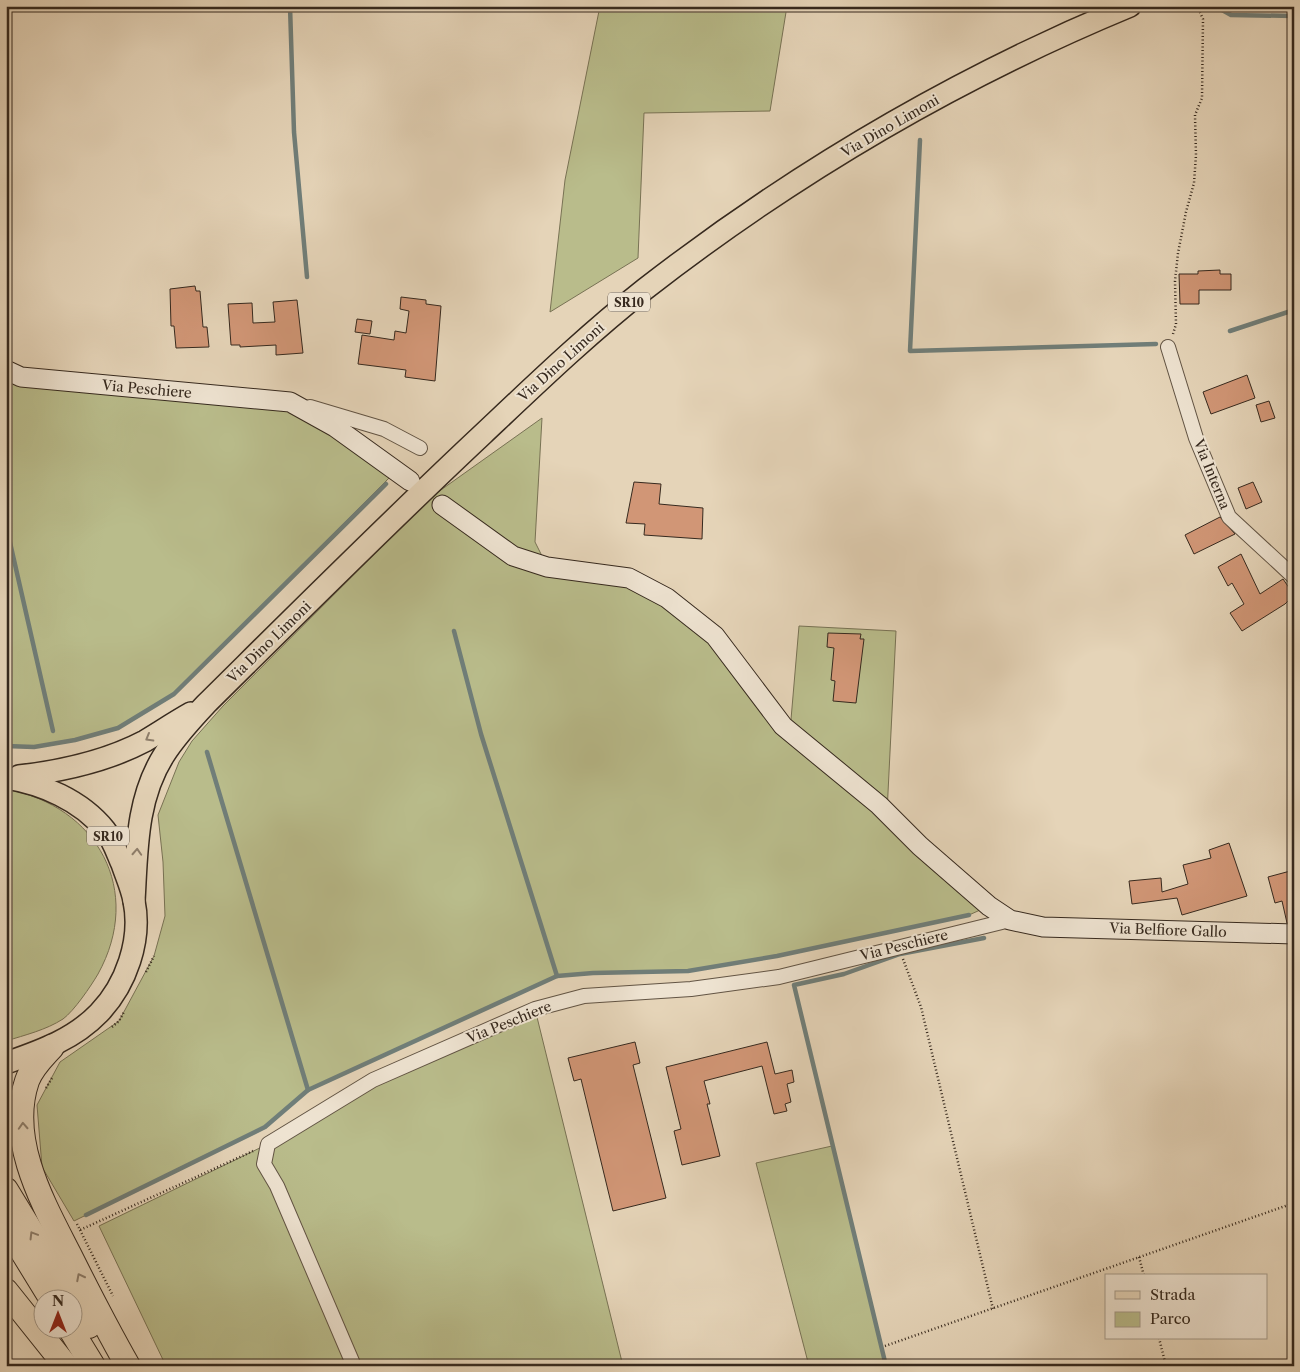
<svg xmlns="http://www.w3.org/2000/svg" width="1300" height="1372" font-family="'Libre Caslon Text',serif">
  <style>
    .green { fill: #b9bc8b; stroke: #787254 }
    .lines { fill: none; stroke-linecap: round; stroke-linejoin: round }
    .stream { stroke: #707e79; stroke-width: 4.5 }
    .building { fill: #d19676; stroke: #36291e }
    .street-casing { stroke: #625444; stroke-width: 16 }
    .secondary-casing { stroke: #36291e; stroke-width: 21 }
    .primary-casing { stroke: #36291e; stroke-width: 24 }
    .highway-casing { stroke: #36291e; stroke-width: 26 }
    .path { stroke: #36291e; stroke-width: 2.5; stroke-dasharray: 1 2.5; stroke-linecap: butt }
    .street { stroke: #eee3d1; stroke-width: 14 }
    .secondary { stroke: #eee3d1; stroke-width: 19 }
    .primary { stroke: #e5d4b8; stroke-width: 21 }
    .highway { stroke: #e5d4b8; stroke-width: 24 }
    .oneway { stroke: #8e7e6b }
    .labels { text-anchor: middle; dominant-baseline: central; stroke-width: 4; stroke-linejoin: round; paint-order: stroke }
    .shield { fill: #eee3d1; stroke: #6d6154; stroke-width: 1 }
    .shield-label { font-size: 12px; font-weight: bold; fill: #36291e }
    .street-label { font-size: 14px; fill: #36291e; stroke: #eee3d1 }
  </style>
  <rect width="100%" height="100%" fill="#e5d4b8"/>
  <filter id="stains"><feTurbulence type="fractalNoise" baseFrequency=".004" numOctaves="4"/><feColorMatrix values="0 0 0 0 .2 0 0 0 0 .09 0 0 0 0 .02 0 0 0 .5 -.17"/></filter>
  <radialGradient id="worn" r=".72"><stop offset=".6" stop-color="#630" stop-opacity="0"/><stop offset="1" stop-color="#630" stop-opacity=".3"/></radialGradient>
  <g class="green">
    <path d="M600,6H787L770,111L644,113L638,258L550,312L565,180Z"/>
    <path d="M6,370L290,402L396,471L174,694L118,728L75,740L34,747L6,746Z"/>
    <path d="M542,418L535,542L547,566L629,578L715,636L790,731L799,626L896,631L887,813L989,906L969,915L777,956L688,971L594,973L557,976L308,1090L265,1127L74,1221L42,1167L37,1105L60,1062L119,1021L154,956L165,916L163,862L158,815L179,762L192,741L223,706L431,497Z"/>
    <path d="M6,789C98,806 144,891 98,974C91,986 74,1011 63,1019C46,1030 25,1035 6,1041Z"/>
    <path d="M535,1009L623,1366H166L99,1226L268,1144L373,1080Z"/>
    <path d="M832,1146L885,1362L886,1366H809L756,1163Z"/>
  </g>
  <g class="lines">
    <g class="stream">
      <path d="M290,6L294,132L307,277"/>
      <path d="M1215,6L1231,15L1294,16"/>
      <path d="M920,140L910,351L1156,344"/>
      <path d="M1230,331L1294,310"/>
      <path d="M6,525L53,731"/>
      <path d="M454,631L481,734L557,976"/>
      <path d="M6,746L34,747L75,740L118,728L174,694L386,484"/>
      <path d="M207,752L308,1090"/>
      <path d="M86,1215L265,1127L308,1090L557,976L593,973L688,971L777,956L969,915"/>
      <path d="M886,1366L794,985L844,974L900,954L984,938"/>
    </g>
  </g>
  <g class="building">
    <path d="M1220,270V274H1231V290H1199V304H1180L1179,274H1198V271Z"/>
    <path d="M195,286L196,291H200L203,327H207L209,347L176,348L174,326H171L170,289Z"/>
    <path d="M401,297L426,300V304L441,306L435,381L405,377L406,370L358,364L362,335L394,340L395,331L406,333L409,311L400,309Z"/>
    <path d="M297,300L303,353L276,355V345L240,347V345H231L228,304L252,303L253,323L275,322L273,302Z"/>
    <path d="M357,319L372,321L370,334L355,332Z"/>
    <path d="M1247,375L1255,398L1211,414L1203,392Z"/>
    <path d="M1269,401L1275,418L1261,422L1256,405Z"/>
    <path d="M634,482L661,484L659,504L703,508L702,539L644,535L645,524L626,523Z"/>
    <path d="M1253,482L1262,502L1246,509L1238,488Z"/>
    <path d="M1220,517L1235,534L1194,554L1185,535Z"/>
    <path d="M1241,554L1260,594L1283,579L1294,595L1285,604L1242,631L1230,613L1244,604L1232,583L1228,586L1218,567Z"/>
    <path d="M828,633L861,634L860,639H864L856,703L833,701L835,681L831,680L834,648L827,647Z"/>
    <path d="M1229,843L1247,896L1182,915L1177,898L1132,904L1129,881L1161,878L1162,892L1188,884L1183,865L1211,858L1209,850Z"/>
    <path d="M1294,870V923H1287L1282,901L1275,903L1268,877Z"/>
    <path d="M635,1042L640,1063L633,1065L666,1198L613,1211L581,1079L574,1081L568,1058Z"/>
    <path d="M767,1042L775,1074L792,1070L794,1082L787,1084L791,1102L785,1104L787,1111L774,1114L762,1066L704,1081L710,1104H707L720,1156L682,1165L674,1131L681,1129L666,1067Z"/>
  </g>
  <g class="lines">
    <defs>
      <g id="street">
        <path d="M1168,347L1196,438L1229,517L1294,577"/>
        <path d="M310,407L384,429L420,448"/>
        <path d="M354,1366L277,1186L264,1164L268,1144L373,1080L535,1009L584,996L691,989L779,977L1010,920"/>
      </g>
      <g id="secondary">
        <path d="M6,370L21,377L290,402L335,427L410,481"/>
        <path d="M442,505L513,556L547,567L629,578L667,598L715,636L783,726L879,805L920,846L989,906L1010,920L1043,927L1294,934"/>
      </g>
      <g id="primary">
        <path d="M19,776C62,771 107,761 145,741C160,732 175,722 191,713"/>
        <path d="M6,778C42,784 81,800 105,830C113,840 117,853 122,864C126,876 132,889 134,901C142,940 126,985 99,1013C73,1040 40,1051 6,1063"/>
        <path d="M134,901C137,851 136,799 164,755C176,736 191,720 206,704C298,613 389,522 483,434C536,384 588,334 645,289C793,174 956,78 1130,6"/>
      </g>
      <g id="highway">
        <path d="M52,1047C43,1057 32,1067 27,1081C7,1140 43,1203 69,1254C88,1292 107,1329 128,1366"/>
        <path d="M6,1190L89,1326"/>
        <path d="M6,1225L52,1300"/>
        <path d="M6,1291L66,1366"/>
        <path d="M71,1330L93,1366"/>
      </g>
    </defs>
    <use href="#street" class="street-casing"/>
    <use href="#secondary" class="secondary-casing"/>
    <use href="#primary" class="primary-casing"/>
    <use href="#highway" class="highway-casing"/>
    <g class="path">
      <path d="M1173,334L1176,324L1175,281L1178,253L1186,212L1194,183L1196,155L1195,115L1202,98L1203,19L1197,6"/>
      <path d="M903,959L921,1007L993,1309"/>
      <path d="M146,972L154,956"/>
      <path d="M112,1027L119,1021L124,1012"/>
      <path d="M46,1088L52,1078"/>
      <path d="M77,1224L80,1230L253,1151"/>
      <path d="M80,1230L113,1296"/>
      <path d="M1139,1257L1144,1276"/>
      <path d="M1159,1338L1166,1366"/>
      <path d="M885,1346L1294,1203"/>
    </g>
    <use href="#street" class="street"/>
    <use href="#secondary" class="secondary"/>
    <use href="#primary" class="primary"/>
    <use href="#highway" class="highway"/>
  </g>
  <defs><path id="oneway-chevron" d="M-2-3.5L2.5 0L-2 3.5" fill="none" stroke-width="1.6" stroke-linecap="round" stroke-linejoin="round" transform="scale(1.25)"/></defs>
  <g class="oneway">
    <use href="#oneway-chevron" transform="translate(149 738) rotate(150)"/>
    <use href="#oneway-chevron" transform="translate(137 852) rotate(-87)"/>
    <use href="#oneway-chevron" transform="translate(23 1126) rotate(-93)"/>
    <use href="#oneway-chevron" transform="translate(33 1235) rotate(-121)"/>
    <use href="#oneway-chevron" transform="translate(80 1277) rotate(-117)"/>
  </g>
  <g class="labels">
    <g class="shield">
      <rect x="608" y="292.5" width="42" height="19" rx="4"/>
      <rect x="87" y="826.5" width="42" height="19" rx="4"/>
    </g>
    <g class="shield-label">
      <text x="629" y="302">SR10</text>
      <text x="108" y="836">SR10</text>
    </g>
    <g class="street-label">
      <text transform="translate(890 126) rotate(-30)">Via Dino Limoni</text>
      <text transform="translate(561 362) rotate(-42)">Via Dino Limoni</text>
      <text transform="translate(147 389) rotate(5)">Via Peschiere</text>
      <text transform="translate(1212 474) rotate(68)">Via Interna</text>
      <text transform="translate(269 642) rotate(-44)">Via Dino Limoni</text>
      <text transform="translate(1168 930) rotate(2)">Via Belfiore Gallo</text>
      <text transform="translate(904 945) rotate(-14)">Via Peschiere</text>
      <text transform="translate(509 1022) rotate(-22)">Via Peschiere</text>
    </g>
  </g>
  <rect width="1300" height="1372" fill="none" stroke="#e5d4b8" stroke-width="25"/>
  <rect x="8" y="8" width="1285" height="1357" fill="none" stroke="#36291e" stroke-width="2.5"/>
  <rect x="12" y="12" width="1275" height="1347" fill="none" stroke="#36291e"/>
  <rect x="1105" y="1274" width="162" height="65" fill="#eee3d1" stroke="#a49989"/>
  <rect x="1115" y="1291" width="25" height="8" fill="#e5d4b8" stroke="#a49989"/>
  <text x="1150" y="1300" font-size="15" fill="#36291e">Strada</text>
  <rect x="1115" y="1312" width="25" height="15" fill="#b9bc8b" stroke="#a49989"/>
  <text x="1150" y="1324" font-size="15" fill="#36291e">Parco</text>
  <g transform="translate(58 1314)"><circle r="24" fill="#eee3d1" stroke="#a49989"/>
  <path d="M0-4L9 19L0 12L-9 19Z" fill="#8f2418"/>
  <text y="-8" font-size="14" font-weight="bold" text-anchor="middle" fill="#36291e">N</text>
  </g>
  <rect width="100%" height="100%" filter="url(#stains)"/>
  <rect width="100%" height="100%" fill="url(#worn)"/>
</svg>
